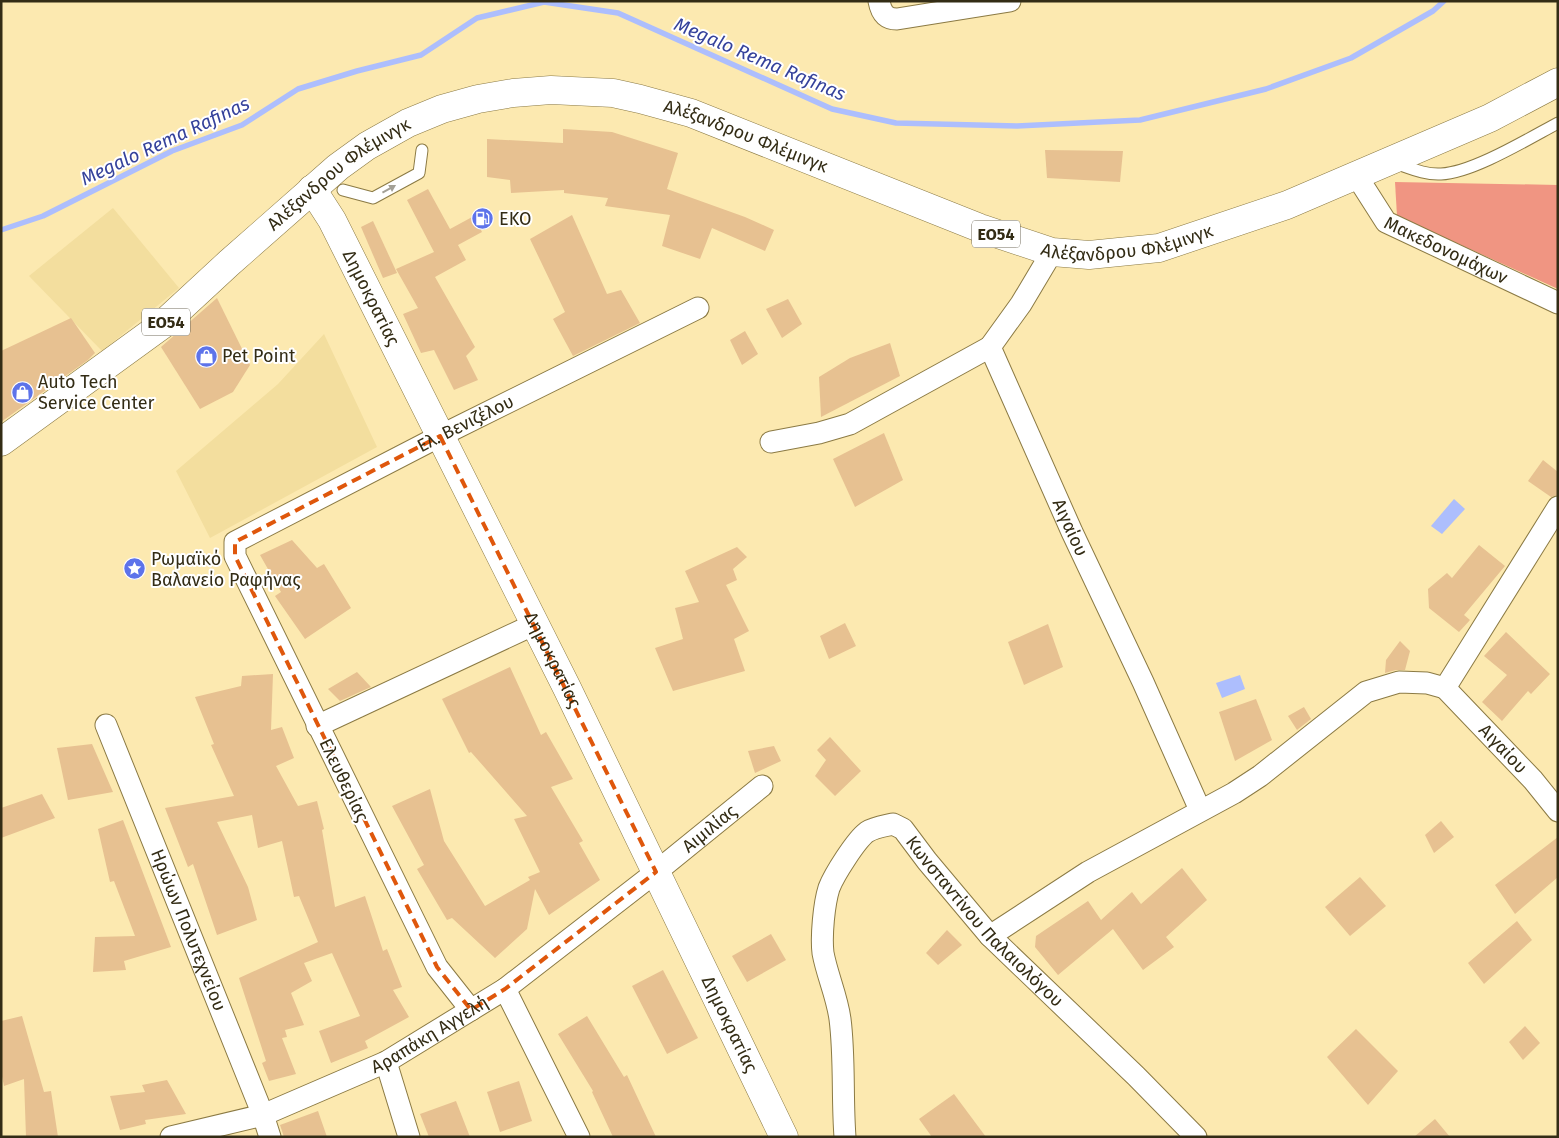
<svg xmlns="http://www.w3.org/2000/svg" width="1559" height="1138" font-family="'Fira Sans',sans-serif">
  <style>
    .built { fill: #f3de9e }
    .forest { fill: #f09582 }
    .water { fill: #adbefd }
    .lines { fill: none; stroke-linecap: round; stroke-linejoin: round }
    .stream { stroke: #adbefd; stroke-width: 5.5 }
    .building { fill: #e7c191 }
    .lane-casing { stroke: #8b7a44; stroke-width: 13 }
    .street-casing { stroke: #8b7a44; stroke-width: 23 }
    .secondary-casing { stroke: #8b7a44; stroke-width: 29 }
    .primary-casing { stroke: #8b7a44; stroke-width: 29 }
    .lane { stroke: #fff; stroke-width: 11 }
    .street { stroke: #fff; stroke-width: 21 }
    .secondary { stroke: #fff; stroke-width: 28 }
    .primary { stroke: #fff; stroke-width: 28 }
    .oneway { fill: #a3a096 }
    .marked { fill: none; stroke: #df570c; stroke-width: 4; stroke-dasharray: 10 6; stroke-linejoin: round }
    .labels { text-anchor: middle; dominant-baseline: central; stroke-width: 4; stroke-linejoin: round; paint-order: stroke }
    .shield { fill: #fff; stroke: #706b5b; stroke-width: 1 }
    .shield-label { font-size: 16px; font-weight: bold; fill: #332c15 }
    .street-label { font-size: 18px; fill: #332c15; stroke: #fff }
    .poi-label { font-size: 18px; fill: #332c15; stroke: #fff; text-anchor: start }
    .water-label { font-size: 19px; font-style: italic; fill: #35429b; stroke: #fff }
  </style>
  <rect width="100%" height="100%" fill="#fce9b0"/>
  <g class="built">
    <path d="M113,208L179,288L102,351L29,276Z"/>
    <path d="M324,334L377,447L210,538L176,471L278,384Z"/>
  </g>
  <path class="forest" d="M1395,182L1558,185V289L1397,216Z"/>
  <g class="water">
    <path d="M1454,499L1465,509L1442,534L1431,526Z"/>
    <path d="M1240,675L1245,689L1222,698L1216,683Z"/>
  </g>
  <g class="lines">
    <path class="stream" d="M1,230L43,216L172,151L242,125L298,89L357,71L421,55L477,18L544,2L618,13L832,109L896,123L1017,126L1140,120L1266,89L1351,58L1433,11L1444,1"/>
  </g>
  <g class="building">
    <path d="M563,129L612,132L678,153L667,189L745,217L774,230L765,251L712,228L700,259L662,246L670,215L605,206L608,198L564,193V190L511,193L510,180L487,177V139L563,143Z"/>
    <path d="M1045,150L1123,151L1120,182L1047,178Z"/>
    <path d="M428,189L450,229L474,216L482,232L458,245L466,260L435,277L475,347L466,356L478,380L454,390L434,350L421,353L403,314L418,308L396,269L434,252L407,200Z"/>
    <path d="M572,215L607,294L621,290L640,323L573,356L553,319L565,312L530,239Z"/>
    <path d="M373,221L397,273L383,278L361,227Z"/>
    <path d="M217,298L250,365L233,392L200,409L161,347Z"/>
    <path d="M788,299L802,324L782,338L766,309Z"/>
    <path d="M71,318L95,353L88,360L1,422V351Z"/>
    <path d="M745,331L758,354L742,365L730,340Z"/>
    <path d="M890,343L900,376L821,417L819,377L850,358Z"/>
    <path d="M884,433L903,480L855,507L833,459Z"/>
    <path d="M1543,460L1558,472V495L1551,497L1528,481Z"/>
    <path d="M292,540L317,568L324,564L351,608L305,639L275,596L281,592L260,555Z"/>
    <path d="M1479,545L1505,566L1464,615L1470,620L1459,632L1429,608L1428,589L1447,573L1452,578Z"/>
    <path d="M737,547L747,557L733,569L737,580L726,585L749,631L734,639L745,671L673,691L655,648L683,639L675,608L699,602L685,571Z"/>
    <path d="M845,623L856,646L829,659L820,636Z"/>
    <path d="M1048,624L1063,667L1024,685L1008,642Z"/>
    <path d="M1506,632L1550,674L1531,694L1528,691L1502,721L1482,702L1507,675L1484,656Z"/>
    <path d="M1400,641L1410,651L1405,670H1396L1385,673L1386,660Z"/>
    <path d="M510,667L541,735L546,732L573,779L551,787L583,841L579,843L600,880L549,915L535,889L527,929L495,958L452,918L447,920L417,869L424,865L392,806L430,789L444,841L485,906L530,880L528,877L540,872L514,819L527,816L471,752L469,753L442,699Z"/>
    <path d="M357,672L371,687L340,701L328,689Z"/>
    <path d="M273,674L271,730L282,727L294,758L276,766L298,806L317,801L324,829L322,830L335,907L365,896L383,951L387,949L402,987L393,990L409,1017L365,1041L368,1048L331,1063L319,1031L360,1016L332,953L304,963L312,981L291,993L304,1025L285,1030L287,1037L282,1038L296,1074L269,1081L262,1063L266,1061L239,978L318,942L299,896L294,897L282,841L258,848L252,815L217,822L248,887L257,920L217,935L193,864L188,867L165,808L234,796L211,745L214,744L195,697L241,686L242,676Z"/>
    <path d="M1256,699L1272,740L1235,761L1219,712Z"/>
    <path d="M1304,707L1311,719L1297,730L1288,716Z"/>
    <path d="M830,737L861,771L835,796L815,776L826,760L817,750Z"/>
    <path d="M92,744L113,792L68,800L57,748Z"/>
    <path d="M774,746L781,761L755,773L748,751Z"/>
    <path d="M42,794L55,818L1,838V808Z"/>
    <path d="M123,820L171,947L124,961L126,970L93,972L95,937L135,936L114,881L110,882L98,829Z"/>
    <path d="M1441,821L1454,837L1434,853L1425,835Z"/>
    <path d="M1558,837V877L1515,914L1495,885Z"/>
    <path d="M1182,868L1207,900L1166,937L1174,947L1143,970L1113,929L1058,975L1035,947L1036,936L1088,901L1101,920L1132,892L1141,904Z"/>
    <path d="M1360,877L1386,906L1350,936L1325,907Z"/>
    <path d="M1517,921L1532,940L1484,984L1468,963Z"/>
    <path d="M947,930L962,945L938,965L926,953Z"/>
    <path d="M771,934L786,960L747,982L732,956Z"/>
    <path d="M663,970L698,1038L667,1054L632,986Z"/>
    <path d="M22,1016L44,1092L51,1091L58,1137H26L24,1079L4,1086L1,1072V1021Z"/>
    <path d="M587,1016L624,1077L627,1075L656,1137H613L592,1092L593,1091L558,1034Z"/>
    <path d="M1525,1026L1540,1043L1523,1060L1509,1042Z"/>
    <path d="M1356,1029L1398,1071L1368,1105L1327,1057Z"/>
    <path d="M167,1080L186,1114L145,1120L146,1124L120,1130L110,1096L145,1092L142,1085Z"/>
    <path d="M519,1081L532,1121L500,1132L487,1092Z"/>
    <path d="M954,1094L986,1137H932L919,1119Z"/>
    <path d="M456,1101L470,1137H429L420,1114Z"/>
    <path d="M318,1111L327,1137H284L280,1125Z"/>
    <path d="M1435,1119L1450,1137H1414Z"/>
  </g>
  <g class="lines">
    <defs>
      <g id="lane">
        <path d="M1395,163C1410,168 1425,175 1441,174C1472,173 1528,139 1558,123"/>
        <path d="M343,190L373,198L419,173L422,150"/>
      </g>
      <g id="street">
        <path d="M879,1C881,12 885,19 897,19L1010,1"/>
        <path id="s1" d="M1356,175L1386,222L1558,303"/>
        <path id="s2" d="M1052,252L1021,304L990,347L1072,532L1143,682L1200,810"/>
        <path d="M771,442L819,433L850,424L990,347"/>
        <path d="M1445,688L1558,507"/>
        <path id="s3" d="M1445,688L1533,780L1558,811"/>
        <path id="s4" d="M106,725L263,1115L270,1137"/>
        <path d="M317,726L535,624"/>
        <path d="M990,936L1088,872L1234,793L1260,776L1366,692L1399,682L1427,683L1445,688"/>
        <path d="M505,989L579,1137"/>
        <path id="s5" d="M471,1010L437,967L235,556V542L440,436L698,308"/>
        <path d="M386,1062L409,1137"/>
        <path id="s6" d="M171,1137L263,1115L386,1062L505,989L656,872L762,786"/>
        <path id="s7" d="M845,1137C842,1098 845,1058 840,1019C837,996 827,975 823,953C821,936 824,904 829,888C834,875 856,840 867,832C875,827 885,826 893,824L903,829L927,861L990,936L1136,1076L1196,1137"/>
      </g>
      <g id="secondary">
        <path id="s8" d="M312,189L332,220L567,688L784,1137"/>
      </g>
      <g id="primary">
        <path id="s9" d="M1,442L162,325L229,263L338,167L367,146L408,123L442,109L478,99L513,93L551,90L613,93L640,99L691,113L980,228L1052,252L1089,255L1159,248L1287,205L1490,118L1558,82"/>
      </g>
    </defs>
    <use href="#lane" class="lane-casing"/>
    <use href="#street" class="street-casing"/>
    <use href="#secondary" class="secondary-casing"/>
    <use href="#primary" class="primary-casing"/>
    <use href="#lane" class="lane"/>
    <use href="#street" class="street"/>
    <use href="#secondary" class="secondary"/>
    <use href="#primary" class="primary"/>
  </g>
  <defs><path id="oneway-solid" d="M-6-.8H1V-3.2L6.5 0L1 3.2V.8H-6Z" transform="scale(1.25)"/></defs>
  <use class="oneway" href="#oneway-solid" transform="translate(389 189) rotate(-29)"/>
  <path class="marked" d="M440,436L656,872L505,989L471,1010L437,967L235,556V542Z"/>
  <defs>
    <symbol id="fuel-disc" viewBox="-11 -11 22 22"><circle r="9.5" fill="#5d73ea" stroke="#fff"/><path d="M-5.5-6h7V0h2V4h1.3V-2.5L3-4.5l.8-.8L6-3V5H2.5V1h-1V6h-7ZM-4.2-4.7v3.2H.2V-4.7Z" fill="#fff"/></symbol>
    <symbol id="shop-disc" viewBox="-11 -11 22 22"><circle r="9.5" fill="#5d73ea" stroke="#fff"/><path d="M-5-2.5h2.3a2.7 3.5 0 0 1 5.4 0H5L5.5 6h-11ZM-1.5-2.5h3a1.5 2.3 0 0 0-3 0Z" fill="#fff"/></symbol>
    <symbol id="sight-disc" viewBox="-11 -11 22 22"><circle r="9.5" fill="#5d73ea" stroke="#fff"/><path d="M0-6L1.8-2.2L6-1.7L2.9 1.2L3.7 5.4L0 3.3L-3.7 5.4L-2.9 1.2L-6-1.7L-1.8-2.2Z" fill="#fff"/></symbol>
  </defs>
  <g fill-rule="evenodd">
    <use href="#fuel-disc" x="470" y="206" width="25" height="25"/>
    <use href="#shop-disc" x="194" y="344" width="25" height="25"/>
    <use href="#shop-disc" x="10" y="380" width="25" height="25"/>
    <use href="#sight-disc" x="122" y="556" width="25" height="25"/>
  </g>
  <g class="labels">
    <g class="shield">
      <rect x="972" y="220.5" width="48" height="27" rx="4"/>
      <rect x="142" y="308.5" width="48" height="27" rx="4"/>
    </g>
    <g class="shield-label">
      <text x="996" y="234">ΕΟ54</text>
      <text x="166" y="322">ΕΟ54</text>
    </g>
    <g class="street-label">
      <text stroke="none"><textPath href="#s9" startOffset="868">Αλέξανδρου Φλέμινγκ</textPath></text>
      <text stroke="none"><textPath href="#s9" startOffset="432">Αλέξανδρου Φλέμινγκ</textPath></text>
      <text stroke="none"><textPath href="#s9" startOffset="1272">Αλέξανδρου Φλέμινγκ</textPath></text>
      <text stroke="none"><textPath href="#s1" startOffset="122">Μακεδονομάχων</textPath></text>
      <text stroke="none"><textPath href="#s8" startOffset="124">Δημοκρατίας</textPath></text>
      <text stroke="none"><textPath href="#s5" startOffset="786">Ελ. Βενιζέλου</textPath></text>
      <text stroke="none"><textPath href="#s2" startOffset="311">Αιγαίου</textPath></text>
      <text stroke="none"><textPath href="#s8" startOffset="529">Δημοκρατίας</textPath></text>
      <text stroke="none"><textPath href="#s3" startOffset="84">Αιγαίου</textPath></text>
      <text transform="translate(344 780) rotate(64)">Ελευθερίας</text>
      <text stroke="none"><textPath href="#s6" startOffset="628">Αιμιλίας</textPath></text>
      <text stroke="none"><textPath href="#s7" startOffset="482">Κωνσταντίνου Παλαιολόγου</textPath></text>
      <text stroke="none"><textPath href="#s4" startOffset="221">Ηρώων Πολυτεχνείου</textPath></text>
      <text stroke="none"><textPath href="#s8" startOffset="934">Δημοκρατίας</textPath></text>
      <text stroke="none"><textPath href="#s6" startOffset="280">Αραπάκη Αγγελή</textPath></text>
    </g>
    <g class="poi-label">
      <text x="499" y="219">EKO</text>
      <text x="222" y="356">Pet Point</text>
      <text x="38" y="382">Auto Tech<tspan x="38" dy="21">Service Center</tspan></text>
      <text x="151" y="559">Ρωμαϊκό<tspan x="151" dy="21">Βαλανείο Ραφήνας</tspan></text>
    </g>
    <g class="water-label">
      <text transform="translate(760 59) rotate(23)">Megalo Rema Rafinas</text>
      <text transform="translate(165 141) rotate(-25)">Megalo Rema Rafinas</text>
    </g>
  </g>
  <rect width="1559" height="1138" fill="none" stroke="#332c15" stroke-width="5"/>
</svg>
